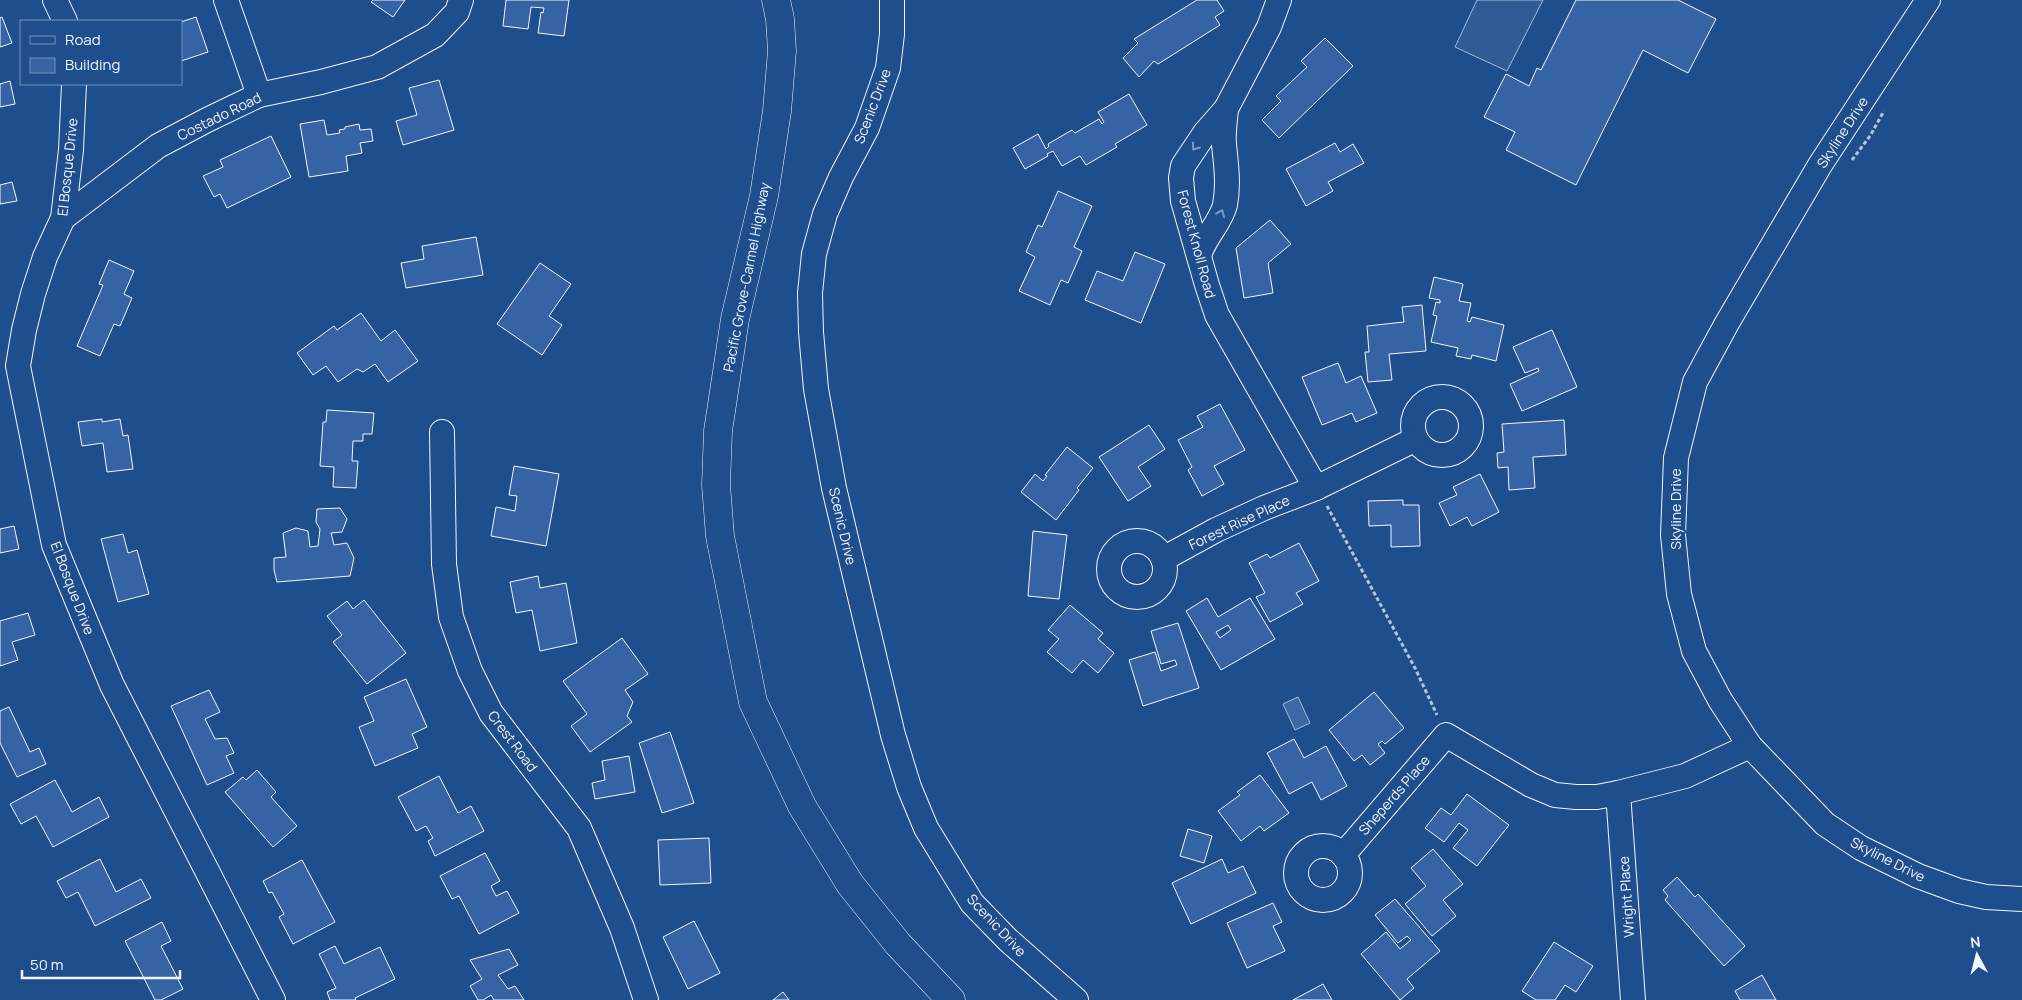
<svg xmlns="http://www.w3.org/2000/svg" width="2022" height="1000" font-family="Manrope,sans-serif">
  <style>
    .parking { fill: #305b95; stroke: #a8bbd7 }
    .water { fill: #3b69a3; stroke: #a8bbd7 }
    .building { fill: #3563a3; stroke: #f2f6ff; fill-rule: evenodd }
    .lines { fill: none; stroke-linecap: round; stroke-linejoin: round }
    .minor-casing { stroke: #f2f6ff; stroke-width: 26 }
    .major-casing { stroke: #f2f6ff; stroke-width: 29 }
    .path { stroke: #b3c4dc; stroke-width: 3; stroke-dasharray: 4 2.5; stroke-linecap: butt }
    .minor { stroke: #1f4e8c; stroke-width: 24 }
    .major { stroke: #1f4e8c; stroke-width: 28 }
    .oneway { stroke: #7e9ac0 }
    .labels { text-anchor: middle; dominant-baseline: central; stroke-width: 4; stroke-linejoin: round; paint-order: stroke }
    .street-label { font-size: 14px; fill: #f2f6ff; stroke: #1f4e8c }
  </style>
  <rect width="100%" height="100%" fill="#1f4e8c"/>
  <path class="parking" d="M1477,0H1543L1507,71L1455,47Z"/>
  <path class="water" d="M1298,697L1310,723L1295,730L1283,704Z"/>
  <g class="building">
    <path d="M373,0H405L393,17L371,2Z"/>
    <path d="M506,0H569L564,36L538,33L541,12L543,13L544,8L531,7L528,29L503,26Z"/>
    <path d="M1197,0H1217L1224,11L1215,17L1220,25L1158,64L1154,61L1139,77L1123,58L1138,43L1134,39Z"/>
    <path d="M1576,0H1678L1716,19L1688,73L1643,50L1576,185L1506,150L1515,132L1484,117L1506,74L1529,86L1537,68L1541,70Z"/>
    <path d="M2,17L12,43L0,47V18Z"/>
    <path d="M196,17L208,52L181,61V22Z"/>
    <path d="M1325,38L1353,66L1279,138L1262,120L1281,101L1276,96L1307,67L1301,61Z"/>
    <path d="M439,80L454,130L403,145L396,121L417,115L409,88Z"/>
    <path d="M10,81L15,104L0,107V84Z"/>
    <path d="M1129,94L1147,125L1115,144L1117,147L1086,165L1080,156L1062,166L1053,151L1047,154L1048,156L1025,169L1013,148L1038,134L1046,149L1049,146L1048,144L1072,130L1075,133L1099,119L1102,124L1104,122L1098,112Z"/>
    <path d="M324,120L327,135L340,133L339,130L345,129V127L359,124L360,130L371,129L373,141L360,143L362,153L346,156L348,171L309,177L300,124Z"/>
    <path d="M271,136L291,177L227,208L220,194L214,197L203,176L223,167L220,160Z"/>
    <path d="M1335,143L1340,152L1353,144L1364,163L1328,182L1333,191L1306,206L1286,169Z"/>
    <path d="M12,182L17,201L0,204V185Z"/>
    <path d="M1058,191L1092,206L1074,247L1082,251L1068,283L1061,280L1050,305L1019,291L1035,257L1026,252L1038,225L1042,227Z"/>
    <path d="M1270,220L1291,244L1268,263L1273,293L1244,298L1236,248Z"/>
    <path d="M476,237L483,275L406,288L401,263L424,259L422,246Z"/>
    <path d="M1135,252L1165,264L1141,323L1085,300L1097,271L1123,281Z"/>
    <path d="M109,260L134,271L124,294L132,298L120,326L114,324L100,356L77,346L103,285L99,284Z"/>
    <path d="M540,263L571,284L549,316L562,325L542,355L497,324Z"/>
    <path d="M1434,277L1463,284L1459,301L1471,303L1467,321L1470,322L1472,317L1504,325L1496,361L1472,355L1471,359L1456,356L1458,348L1431,342L1437,316L1433,315L1436,302L1440,303V300L1429,298Z"/>
    <path d="M1422,305L1426,351L1389,354L1392,380L1368,382L1365,352H1369L1367,326L1404,322L1402,307Z"/>
    <path d="M361,313L381,341L395,330L418,361L388,382L375,364L363,372L357,369L338,382L326,366L313,375L297,353L334,326L337,330Z"/>
    <path d="M1552,330L1577,387L1522,411L1510,384L1539,371L1538,368L1525,373L1513,347Z"/>
    <path d="M1338,363L1346,383L1361,376L1377,413L1356,422L1352,413L1322,425L1302,377Z"/>
    <path d="M1220,404L1245,450L1214,466L1224,484L1202,496L1188,470L1192,467L1178,440L1203,427L1197,416Z"/>
    <path d="M327,410L374,413L372,434H363V441H353L352,461H358L356,488L333,487L334,467L320,466L323,422H326Z"/>
    <path d="M102,419V422L120,419L123,436L128,435L133,469L107,472L103,443L82,446L78,422Z"/>
    <path d="M1564,420L1566,455L1533,457L1535,488L1509,490L1508,467L1498,468L1497,453L1504,452L1502,424Z"/>
    <path d="M1149,425L1165,449L1138,467L1151,486L1128,501L1099,457Z"/>
    <path d="M1067,447L1093,468L1077,488L1079,490L1056,520L1021,492L1035,474L1043,481L1047,476L1045,475Z"/>
    <path d="M514,466L559,474L546,546L491,536L496,507L515,511L517,496L509,495Z"/>
    <path d="M1480,474L1499,512L1472,526L1467,517L1450,526L1439,503L1457,495L1453,487Z"/>
    <path d="M1403,500V505H1419L1420,546L1391,547V525L1369,526L1368,501Z"/>
    <path d="M340,508L347,519L342,532L331,533L334,545L347,543L354,558L350,576L277,582L274,570V558L286,557L283,533L296,528L308,531L310,547L318,546L320,529L316,522L317,509Z"/>
    <path d="M14,526L19,549L0,553V529Z"/>
    <path d="M1033,531L1067,535L1059,599L1028,596Z"/>
    <path d="M123,534L128,553L137,550L149,594L118,602L101,539Z"/>
    <path d="M1299,543L1319,581L1296,593L1303,604L1270,622L1256,597L1265,593L1249,563L1267,554L1270,558Z"/>
    <path d="M538,576L540,588L566,583L577,643L540,651L532,610L516,613L510,582Z"/>
    <path d="M1207,598L1218,617L1250,598L1275,639L1221,670L1186,611ZM1228,625L1231,630L1220,638L1216,632Z"/>
    <path d="M364,600L406,653L367,684L333,642L342,635L327,616L347,601L353,609Z"/>
    <path d="M1070,605L1103,633L1098,639L1114,653L1098,673L1083,660L1072,673L1047,652L1059,639L1048,630Z"/>
    <path d="M28,613L35,635L12,642L18,660L0,666V621Z"/>
    <path d="M1178,623L1199,688L1143,706L1129,660L1155,652L1161,671L1177,665L1175,660L1161,664L1151,631Z"/>
    <path d="M622,638L648,674L625,690L633,702L627,716L632,722L590,752L571,726L587,714L563,681Z"/>
    <path d="M406,679L427,727L412,734L418,748L375,766L359,727L374,721L364,697Z"/>
    <path d="M209,690L220,712L205,719L215,739L227,738L234,753L226,756L234,773L207,785L171,706Z"/>
    <path d="M1374,692L1404,728L1385,744L1382,741L1378,744L1385,753L1370,765L1362,755L1354,761L1329,730Z"/>
    <path d="M9,707L30,752L39,748L46,764L17,777L0,743V711Z"/>
    <path d="M670,732L694,803L662,813L639,743Z"/>
    <path d="M1294,739L1304,758L1326,746L1347,786L1321,800L1312,782L1289,794L1267,753Z"/>
    <path d="M629,756L635,792L595,799L592,783L605,780L602,761Z"/>
    <path d="M257,770L276,792L271,797L297,826L273,847L225,792L243,777L246,780Z"/>
    <path d="M1260,775L1289,813L1264,831L1260,826L1241,841L1218,811L1240,795L1237,792Z"/>
    <path d="M439,776L458,813L471,806L484,831L435,856L428,841L433,838L426,826L416,831L398,797Z"/>
    <path d="M55,780L72,812L99,797L109,817L53,847L36,816L21,824L10,804Z"/>
    <path d="M1467,794L1509,825L1477,866L1453,848L1468,830L1459,823L1444,842L1425,828L1441,808L1451,815Z"/>
    <path d="M1188,829L1212,836L1204,863L1180,856Z"/>
    <path d="M709,838L711,883L660,885L658,840Z"/>
    <path d="M1433,849L1463,884L1443,900L1456,916L1432,936L1405,904L1426,886L1411,868Z"/>
    <path d="M485,853L500,881L491,886L496,896L507,891L519,913L479,934L459,896L452,899L440,876Z"/>
    <path d="M100,859L116,892L141,879L151,898L95,926L78,892L66,898L57,881Z"/>
    <path d="M1222,859L1228,873L1243,866L1256,893L1191,924L1172,883Z"/>
    <path d="M302,860L335,922L293,944L279,917L284,914L272,892L269,893L263,881Z"/>
    <path d="M1677,877L1695,897L1698,894L1745,946L1724,966L1665,900L1668,896L1663,890Z"/>
    <path d="M1395,899L1440,951L1407,979L1414,988L1400,1000L1361,954L1386,932L1400,949L1411,940L1407,936L1398,943L1375,915Z"/>
    <path d="M1273,903L1282,922L1273,926L1285,951L1247,968L1227,923Z"/>
    <path d="M694,921L720,973L688,989L663,937Z"/>
    <path d="M162,922L171,941L161,946L183,989L161,1000H155L125,941Z"/>
    <path d="M1554,942L1593,966L1576,992L1565,985L1555,1000H1536L1522,991Z"/>
    <path d="M335,946L344,964L380,947L395,979L355,998L356,1000H330L327,992L336,988L319,954Z"/>
    <path d="M509,949L518,965L498,975L508,989L515,986L524,1000H494L491,995L483,1000H478L470,986L482,979L470,960Z"/>
    <path d="M1762,975L1776,1000H1740L1735,991Z"/>
    <path d="M1323,984L1332,1000H1293Z"/>
    <path d="M783,992L789,1000H773Z"/>
  </g>
  <g class="lines">
    <defs>
      <g id="minor">
        <path d="M55,0L65,21"/>
        <path d="M226,0L259,95"/>
        <path d="M892,0V34L888,68L867,128L841,177L825,214L814,254L810,293L811,332L816,389L834,488L893,735L909,787L926,828L972,903L1008,940L1076,1000"/>
        <path d="M1279,0L1269,27L1226,109L1205,133L1183,166L1181,178L1183,201L1207,285L1217,315L1316,488"/>
        <path d="M1928,0L1820,165L1727,323L1695,382L1676,458L1673,535L1679,594L1694,651L1720,700L1750,746L1825,824L1861,848L1918,876L1959,891L1986,897L2022,899"/>
        <path d="M74,84L71,150L63,218L45,257L33,294L24,330L18,366L54,545L112,685L273,1000"/>
        <path d="M63,218L158,146L207,120L259,95L321,82L377,67L435,35L457,12L461,0"/>
        <path d="M1199,256C1204,237 1220,224 1225,205C1229,183 1226,165 1224,144C1223,132 1225,121 1226,109"/>
        <circle cx="1442" cy="426" r="29"/>
        <path d="M442,432L444,564L451,617L470,671L491,713L579,828L622,928L646,1000"/>
        <circle cx="1137" cy="569" r="28"/>
        <path d="M1163,559L1216,530L1264,508L1316,488L1416,439"/>
        <path d="M1618,793L1633,1000"/>
        <circle cx="1323" cy="873" r="27"/>
        <path d="M1343,855L1446,735L1531,785L1555,795L1576,797H1597L1618,793L1685,776L1750,746"/>
      </g>
      <path id="major" d="M776,0L780,19L782,51L777,111L764,196L735,319L718,431L716,485L720,536L753,702L802,806L850,884L898,944L951,1000"/>
    </defs>
    <use href="#minor" class="minor-casing"/>
    <use href="#major" class="major-casing"/>
    <g class="path">
      <path d="M1852,160L1870,136L1884,111"/>
      <path d="M1327,506L1415,668L1437,715"/>
    </g>
    <use href="#minor" class="minor"/>
    <use href="#major" class="major"/>
  </g>
  <defs><path id="oneway-chevron" d="M-2-3.5L2.5 0L-2 3.5" fill="none" stroke-width="1.6" stroke-linecap="round" stroke-linejoin="round" transform="scale(1.25)"/></defs>
  <g class="oneway">
    <use href="#oneway-chevron" transform="translate(1195 147) rotate(126)"/>
    <use href="#oneway-chevron" transform="translate(1221 213) rotate(-67)"/>
  </g>
  <g class="labels">
    <g class="street-label">
      <text transform="translate(872 106) rotate(-69)">Scenic Drive</text>
      <text transform="translate(219 116) rotate(-26)">Costado Road</text>
      <text transform="translate(1842 132) rotate(-57)">Skyline Drive</text>
      <text transform="translate(67 167) rotate(-84)">El Bosque Drive</text>
      <text transform="translate(1197 244) rotate(75)">Forest Knoll Road</text>
      <text transform="translate(746 277) rotate(-79)">Pacific Grove-Carmel Highway</text>
      <text transform="translate(1675 509) rotate(-90)">Skyline Drive</text>
      <text transform="translate(1239 522) rotate(-25)">Forest Rise Place</text>
      <text transform="translate(843 526) rotate(77)">Scenic Drive</text>
      <text transform="translate(73 588) rotate(69)">El Bosque Drive</text>
      <text transform="translate(513 741) rotate(53)">Crest Road</text>
      <text transform="translate(1394 795) rotate(-49)">Sheperds Place</text>
      <text transform="translate(1888 859) rotate(27)">Skyline Drive</text>
      <text transform="translate(1626 897) rotate(-94)">Wright Place</text>
      <text transform="translate(997 925) rotate(47)">Scenic Drive</text>
    </g>
  </g>
  <rect x="20" y="20" width="162" height="65" fill="#1f4e8c" stroke="#7391ba"/>
  <rect x="30" y="36" width="25" height="8" fill="#1f4e8c" stroke="#7391ba"/>
  <text x="65" y="45" font-size="15" fill="#f2f6ff">Road</text>
  <rect x="30" y="58" width="25" height="15" fill="#3563a3" stroke="#7391ba"/>
  <text x="65" y="70" font-size="15" fill="#f2f6ff">Building</text>
  <g transform="translate(1977 955) rotate(353)" stroke="#1f4e8c" stroke-width="4" paint-order="stroke">
  <path d="M0-4L9 19L0 12L-9 19Z" fill="#f2f6ff"/>
  <text y="-8" font-size="14" font-weight="bold" text-anchor="middle" fill="#f2f6ff">N</text>
  </g>
  <path d="M22 970v8h158v-8" fill="none" stroke="#f2f6ff" stroke-width="2.5"/>
  <text x="30" y="970" font-size="15" fill="#f2f6ff" stroke="#1f4e8c" stroke-width="4" paint-order="stroke">50 m</text>
</svg>
